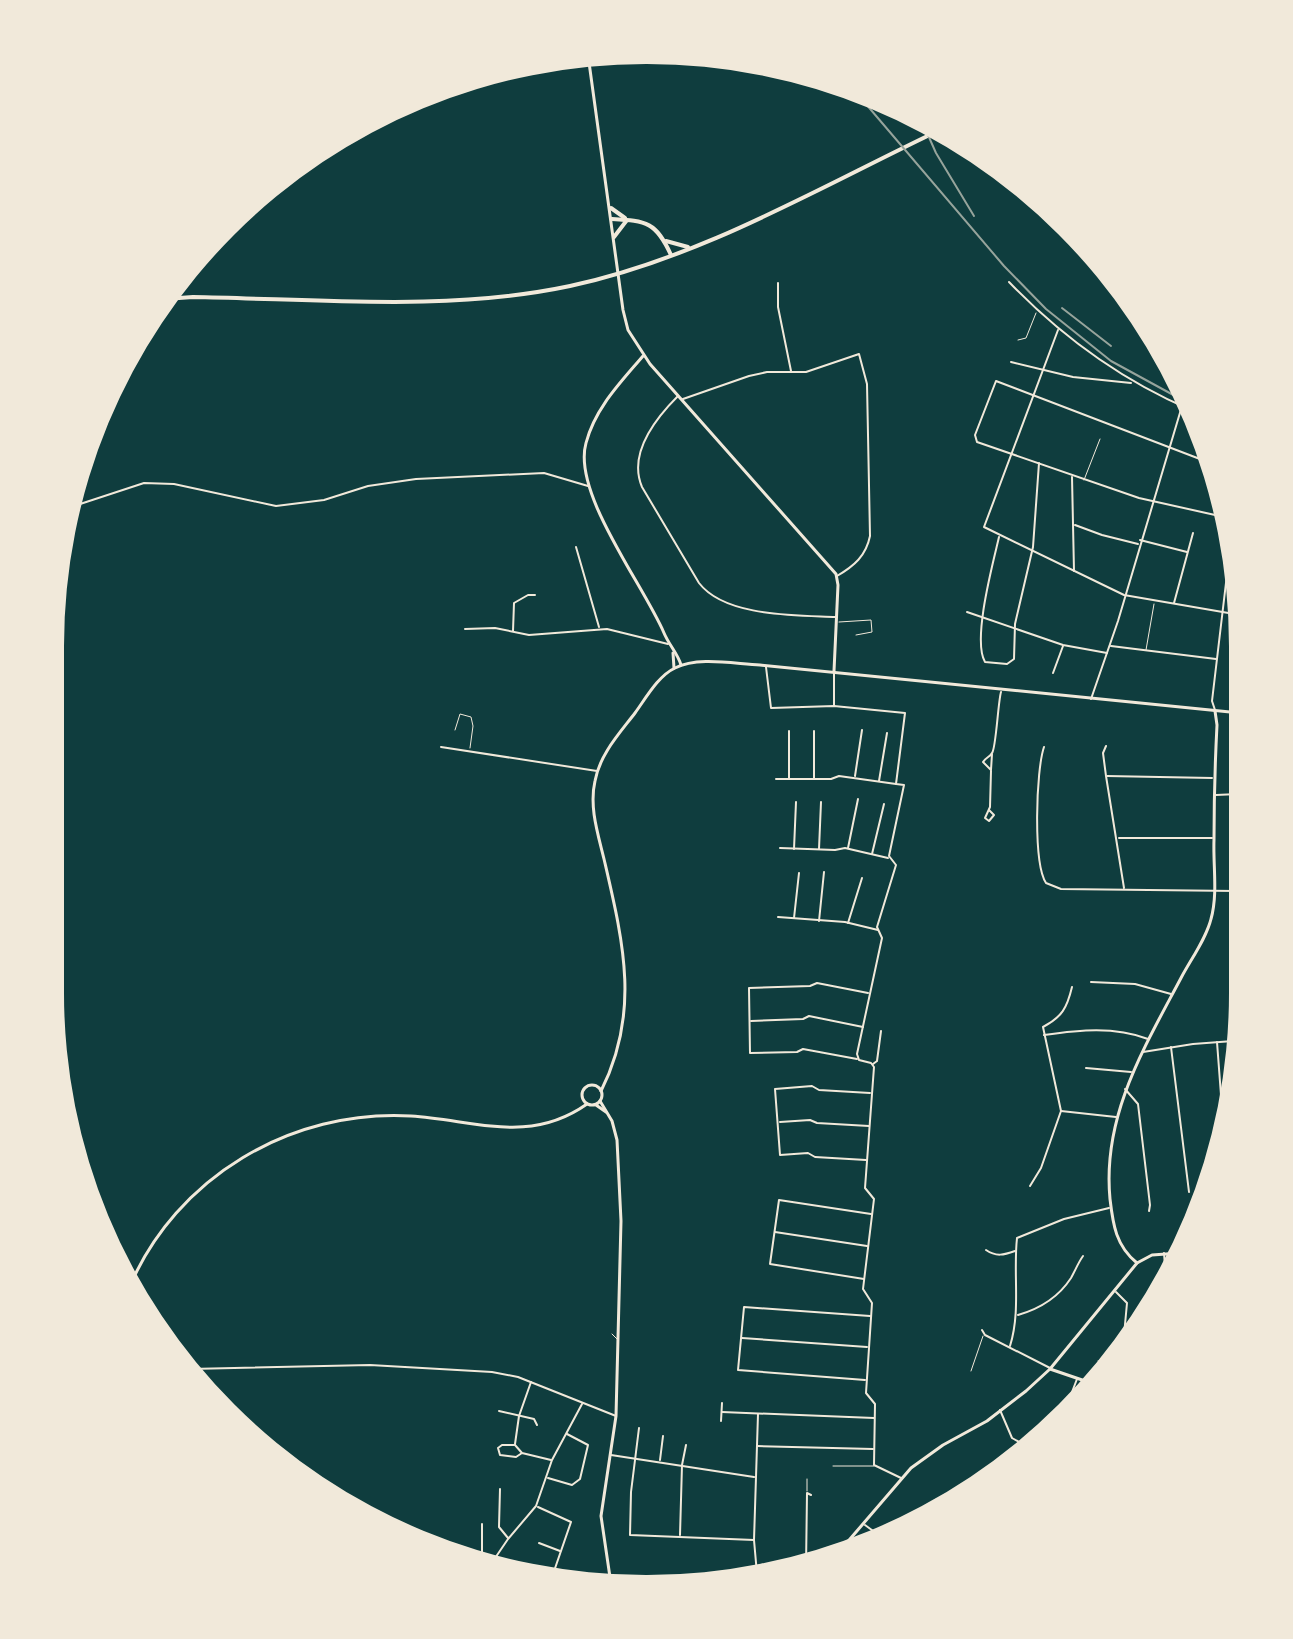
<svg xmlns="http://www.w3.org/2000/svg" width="1293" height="1639" font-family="'Varela Round',sans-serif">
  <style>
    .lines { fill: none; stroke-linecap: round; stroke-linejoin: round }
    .service { stroke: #f1e9da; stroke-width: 1 }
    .minor { stroke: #f1e9da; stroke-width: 2 }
    .tertiary { stroke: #f1e9da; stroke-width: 3 }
    .secondary { stroke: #f1e9da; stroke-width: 3 }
    .primary { stroke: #f1e9da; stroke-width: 4 }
    .rail { stroke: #97a49c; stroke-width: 2 }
  </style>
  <rect width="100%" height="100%" fill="#0f3d3e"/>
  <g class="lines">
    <g class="service">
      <path d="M1018,340L1026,338L1036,313"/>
      <path d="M1084,480L1100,439"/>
      <path d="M839,622L871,620L872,632L856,635"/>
      <path d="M1146,650L1154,604"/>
      <path d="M455,730L460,714L471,717L473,726L470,748"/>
      <path d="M612,1334L617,1339"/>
      <path d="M1098,1361L1105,1362V1367"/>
      <path d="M971,1371L983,1336"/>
      <path d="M833,1466H874"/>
      <path d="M807,1491V1479"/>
    </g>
    <g class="minor">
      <path d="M1009,282C1062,337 1121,380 1191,410"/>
      <path d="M778,283V307L791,371"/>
      <path d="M1058,330L984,527L1124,595L1240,615"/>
      <path d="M1011,362L1073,377L1131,383"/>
      <path d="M678,396C655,419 628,454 642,487L699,583C725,617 796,615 836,617"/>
      <path d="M683,399L749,376L767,372H806L859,354L867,384L870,536C866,556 854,566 837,576"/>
      <path d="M1213,464L996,381L975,435L977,442L1139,498L1224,517"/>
      <path d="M1072,477L1074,571"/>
      <path d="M71,507L144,483L174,484L276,506L324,500L368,486L416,479L544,473L588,486"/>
      <path d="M1075,525L1102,535L1138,544"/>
      <path d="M999,537C993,563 972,640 985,662L1007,664L1014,659L1015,624L1033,547L1039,463"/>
      <path d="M1140,540L1187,552"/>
      <path d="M576,547L599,627"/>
      <path d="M1174,603L1193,533"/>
      <path d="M967,612L1063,645L1107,653"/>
      <path d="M465,629L495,628L529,635L607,629L668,644"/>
      <path d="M513,631L514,603L528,595H535"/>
      <path d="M1111,646L1216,659"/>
      <path d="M766,667L771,708L834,706L905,713L896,784L904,785L889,856L896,865L877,927L882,938L857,1054L859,1060L871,1063L874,1067L865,1188L874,1199L863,1289L872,1303L866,1393L875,1404L874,1465L901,1478"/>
      <path d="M1053,673L1063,646"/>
      <path d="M1091,699L1118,621L1182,406"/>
      <path d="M834,706V673"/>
      <path d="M1215,710L1212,701L1230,549"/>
      <path d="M789,731V778"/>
      <path d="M814,731V778"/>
      <path d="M1106,746L1103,753L1106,776L1124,888"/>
      <path d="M441,747L597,771"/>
      <path d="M1044,747C1036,770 1033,863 1046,883L1061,889L1236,891"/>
      <path d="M992,754L991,770L983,762C985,758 990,757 992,753C996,749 998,702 1001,692"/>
      <path d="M855,776L862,730"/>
      <path d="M1107,776L1212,778"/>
      <path d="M776,779H831L839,776L896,784"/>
      <path d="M879,781L887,733"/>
      <path d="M1216,795L1238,794"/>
      <path d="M989,810L994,815L989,821L985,818L990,807L991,771"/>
      <path d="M1119,838H1212"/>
      <path d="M780,848L835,850L845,848L888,858"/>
      <path d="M848,848L858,799"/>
      <path d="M794,849L796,802"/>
      <path d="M819,849L821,802"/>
      <path d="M872,854L884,804"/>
      <path d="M778,917L845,922L878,930"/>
      <path d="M794,918L799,873"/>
      <path d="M819,921L824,872"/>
      <path d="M848,923L862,878"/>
      <path d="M1091,982L1135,984L1171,994"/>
      <path d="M751,1021L803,1019L809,1016L863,1027"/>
      <path d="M1044,1035C1079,1030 1114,1026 1148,1039"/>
      <path d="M1217,1042L1224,1135"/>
      <path d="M1171,1047L1189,1192"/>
      <path d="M1143,1052L1193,1044L1233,1041"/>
      <path d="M857,1059L803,1049L797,1052L750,1053L749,988L810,986L817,983L868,993"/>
      <path d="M873,1064L877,1061L881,1031"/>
      <path d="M1086,1068L1131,1072"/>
      <path d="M1125,1089L1138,1104L1150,1205L1149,1211"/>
      <path d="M1061,1111L1116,1117"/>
      <path d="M780,1122L810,1120L817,1123L869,1126"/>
      <path d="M866,1160L815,1157L808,1153L780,1155L775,1089L812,1086L819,1090L870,1093"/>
      <path d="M1030,1186L1041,1168L1061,1111L1043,1027C1062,1017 1067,1008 1072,987"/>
      <path d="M775,1232L867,1246"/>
      <path d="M986,1250C996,1257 1004,1255 1015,1251"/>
      <path d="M1164,1253L1166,1280"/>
      <path d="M864,1279L770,1264L779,1200L871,1214"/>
      <path d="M1116,1292L1127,1303L1123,1346"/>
      <path d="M1018,1315C1039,1309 1058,1298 1071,1278C1075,1271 1078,1263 1083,1256"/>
      <path d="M982,1330L985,1335L1050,1368"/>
      <path d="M742,1338L867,1347"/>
      <path d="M1010,1346C1021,1311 1013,1274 1017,1238L1064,1219L1109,1208"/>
      <path d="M190,1369L370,1365L492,1372L518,1377L616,1416"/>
      <path d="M865,1380L738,1370L744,1307L870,1316"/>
      <path d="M1000,1410L1012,1438L1030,1448"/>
      <path d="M499,1411L534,1419L537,1425"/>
      <path d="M722,1412L874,1418"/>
      <path d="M1064,1413L1077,1379"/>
      <path d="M721,1421L722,1403"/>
      <path d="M639,1428L631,1492L630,1535L754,1540"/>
      <path d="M515,1444L519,1416L531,1382"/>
      <path d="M757,1446L873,1449"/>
      <path d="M522,1453L516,1457L500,1455L498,1448L502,1445H515L522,1453L551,1460"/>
      <path d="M611,1455L754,1477"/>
      <path d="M660,1460L663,1436"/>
      <path d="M548,1478L572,1485L580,1479L588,1445L567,1434"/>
      <path d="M500,1489L499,1527L508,1538"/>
      <path d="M538,1507L571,1522L552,1577"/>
      <path d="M482,1524V1565"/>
      <path d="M865,1525L880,1536"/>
      <path d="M680,1535L682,1465L686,1445"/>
      <path d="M539,1543L560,1551"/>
      <path d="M496,1560L533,1574"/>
      <path d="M489,1567L508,1539L536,1506L552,1460L582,1404"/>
      <path d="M806,1567L807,1493L811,1495"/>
      <path d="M757,1574L754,1540L758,1414"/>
    </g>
    <g class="tertiary">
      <path d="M600,1101L612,1121L617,1140L621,1221L616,1416L601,1516L611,1584"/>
      <path d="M596,1105L606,1112"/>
      <path d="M1137,1263C1116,1246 1113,1225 1110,1199C1102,1116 1144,1048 1181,978C1191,959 1206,939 1211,919C1218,894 1213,866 1214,840C1214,802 1215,763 1217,725L1215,711"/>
      <path d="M1050,1369L1091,1383"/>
      <path d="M838,1553L911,1468L943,1445L987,1421L1026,1391L1050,1369L1137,1263L1152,1255L1180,1253"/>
    </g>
    <g class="secondary">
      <path d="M588,55L623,310L628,330L650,364L836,574L838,585L834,671"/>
      <path d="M643,356C621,382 595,408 586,443C572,493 643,584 664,633C669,645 678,654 681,665"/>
      <path d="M673,653L674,668"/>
      <circle cx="592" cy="1095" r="10"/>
      <path d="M601,1091C641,1012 623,941 604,859C598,834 589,807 595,781C600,754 619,734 635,713C646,698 658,676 675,668C698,656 735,664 760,665L1240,713"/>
      <path d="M129,1288C176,1177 291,1109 411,1116C475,1120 529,1145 587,1104"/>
    </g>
    <g class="primary">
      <path d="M611,208L625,218"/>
      <path d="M612,219C647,221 656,222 671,255"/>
      <path d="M614,237L627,220"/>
      <path d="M666,241L688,247"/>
      <path d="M165,299L193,297C318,299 447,312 570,286C701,258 820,187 940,130"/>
    </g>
    <g class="rail">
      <path d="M854,90L1004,266L1046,309L1111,361L1188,403"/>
      <path d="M920,117L936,153L974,216"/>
      <path d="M1062,308L1111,346"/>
    </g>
  </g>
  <path d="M0 0H1293V1639H0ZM646 64H647A582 582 0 0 1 1229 646V993A582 582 0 0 1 647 1575H646A582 582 0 0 1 64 993V646A582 582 0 0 1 646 64Z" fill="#f1e9da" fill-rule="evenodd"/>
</svg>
